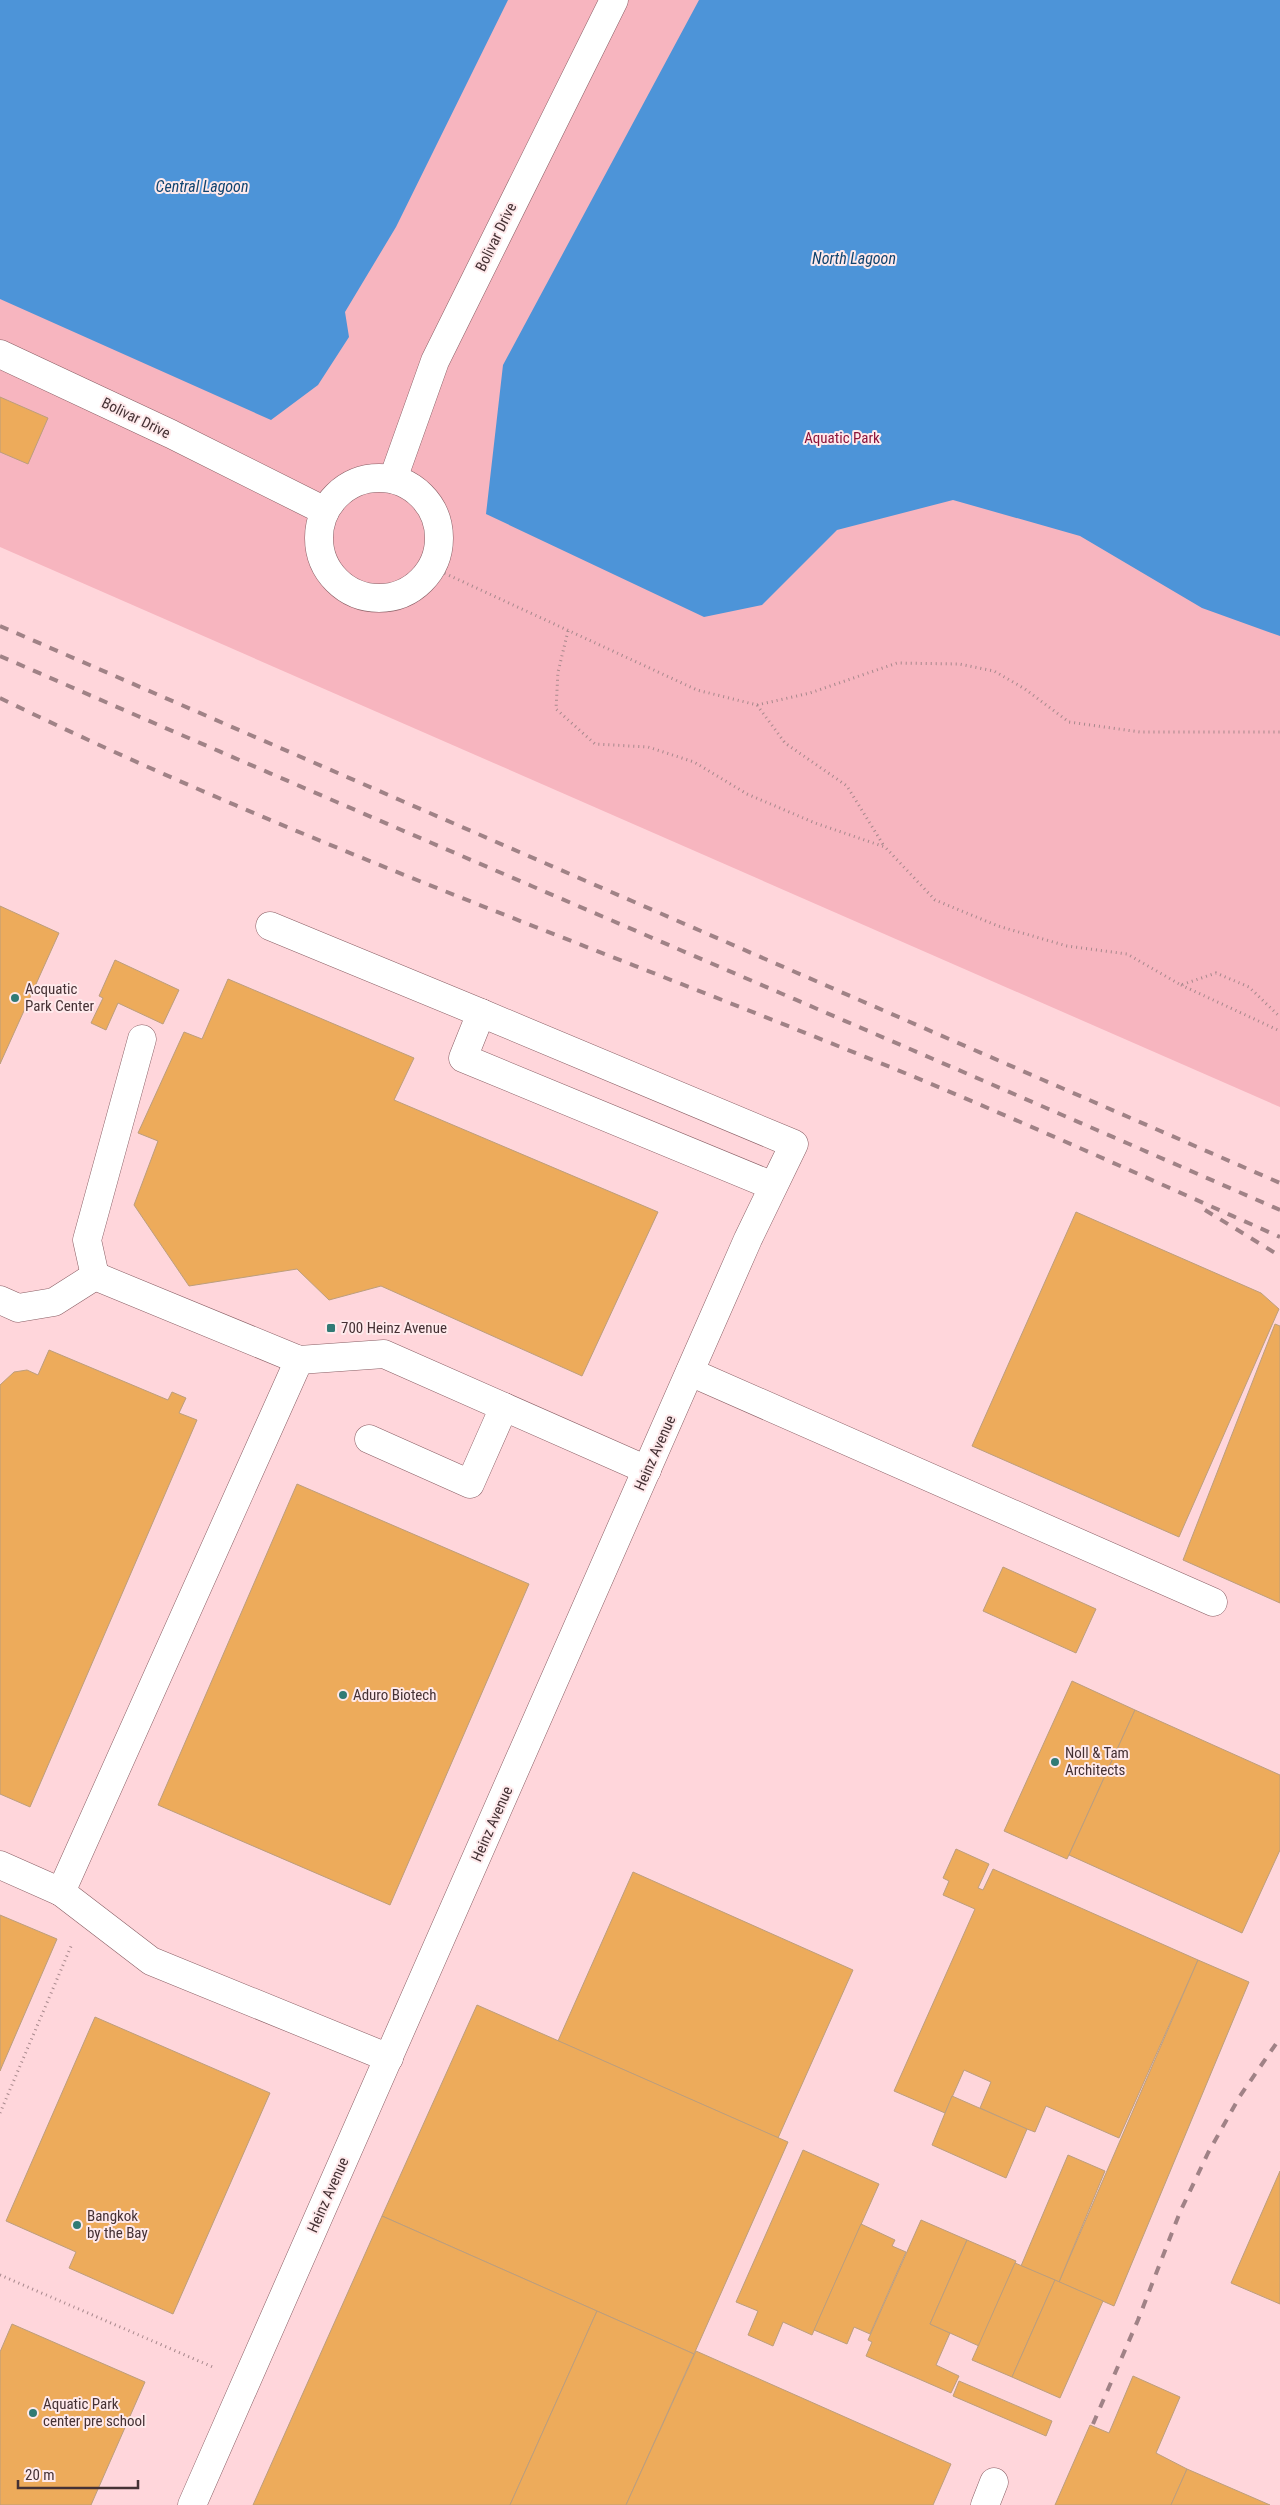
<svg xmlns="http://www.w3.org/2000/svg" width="1280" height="2505" font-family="'Roboto Condensed',sans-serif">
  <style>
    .green { fill: #f7b5bf }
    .water { fill: #4d94d8 }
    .building { fill: #edab5b; stroke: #bc9e7d }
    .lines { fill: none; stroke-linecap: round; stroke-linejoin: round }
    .minor-casing { stroke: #895e64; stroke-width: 29 }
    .path { stroke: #a7888c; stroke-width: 3; stroke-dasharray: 1 4; stroke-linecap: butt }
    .minor { stroke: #fff; stroke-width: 28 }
    .rail { stroke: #a08286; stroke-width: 4; stroke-dasharray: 9 9; stroke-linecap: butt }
    .poi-dot { fill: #317a75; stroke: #fee9eb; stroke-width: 2 }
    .labels { text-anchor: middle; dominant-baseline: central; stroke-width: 4; stroke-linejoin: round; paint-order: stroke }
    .street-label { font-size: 15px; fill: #453134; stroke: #fee9eb }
    .park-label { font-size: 15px; fill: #8c143b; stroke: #fee9eb }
    .poi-label { font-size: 15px; fill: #453134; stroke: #fee9eb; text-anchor: start }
    .water-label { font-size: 16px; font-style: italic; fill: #104470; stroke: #fee9eb }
  </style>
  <rect width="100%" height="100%" fill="#ffd6db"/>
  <path class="green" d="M0,0H1280V1107L0,547Z"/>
  <g class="water">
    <path d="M0,0H508L396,227L345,312L349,337L318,385L271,420L0,299Z"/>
    <path d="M699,0H1280V636L1202,608L1080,536L953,500L837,530L762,605L704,617L486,514L503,365Z"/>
  </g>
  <g class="building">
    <path d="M0,397L48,418L28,464L0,452Z"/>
    <path d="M0,906L59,933L0,1064Z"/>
    <path d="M115,960L179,990L163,1024L118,1003L106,1030L91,1023L103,998L99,996Z"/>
    <path d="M228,979L414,1058L394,1100L658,1212L582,1376L381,1286L329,1300L297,1269L189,1286L134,1205L158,1141L138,1133L184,1032L202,1039Z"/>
    <path d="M1076,1212L1261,1293L1279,1309L1179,1537L972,1446Z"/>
    <path d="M1275,1324L1280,1326V1603L1183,1560Z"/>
    <path d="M49,1350L168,1400L172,1392L186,1398L179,1413L197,1420L30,1807L0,1794V1385L14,1372L27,1370L38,1375Z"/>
    <path d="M297,1484L529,1584L390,1905L158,1805Z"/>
    <path d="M1003,1567L1096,1609L1076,1653L983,1611Z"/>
    <path d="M1072,1681L1135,1710L1067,1859L1004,1831Z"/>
    <path d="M1135,1710L1280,1775V1850L1242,1933L1069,1855Z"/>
    <path d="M956,1849L989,1864L978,1888L983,1890L993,1869L1198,1960L1119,2138L1046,2106L1035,2132L1027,2129L980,2108L991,2082L964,2070L945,2113L894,2091L975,1909L943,1895L949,1881L943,1878Z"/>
    <path d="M633,1872L853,1970L778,2138L558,2041Z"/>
    <path d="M0,1915L57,1939L0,2071Z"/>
    <path d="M1198,1960L1249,1982L1114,2306L1059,2282Z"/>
    <path d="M477,2005L788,2142L694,2354L382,2216Z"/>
    <path d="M95,2017L270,2093L173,2314L69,2268L76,2252L6,2221Z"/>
    <path d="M952,2096L1027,2129L1006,2178L932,2145Z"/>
    <path d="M803,2150L879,2184L812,2335L783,2322L773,2346L748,2335L758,2311L736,2302Z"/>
    <path d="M1068,2155L1105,2171L1059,2282L1021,2266Z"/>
    <path d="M1280,2171V2304L1231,2283Z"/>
    <path d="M382,2216L597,2311L510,2505H253Z"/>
    <path d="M921,2220L967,2240L930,2324L950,2333L936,2365L959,2376L951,2393L866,2356L872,2342L868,2340Z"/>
    <path d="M861,2224L895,2240L892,2246L906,2252L870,2334L854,2327L847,2344L814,2330Z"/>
    <path d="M967,2240L1016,2261L979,2346L930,2324Z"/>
    <path d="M1015,2263L1055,2280L1012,2377L972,2360Z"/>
    <path d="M1055,2280L1103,2301L1060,2398L1012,2377Z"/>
    <path d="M597,2311L694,2354L626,2505H510Z"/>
    <path d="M12,2324L145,2382L91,2505H0V2352Z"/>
    <path d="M696,2351L951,2464L933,2505H626Z"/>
    <path d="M1133,2376L1180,2397L1156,2453L1187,2469L1171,2505H1055L1090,2425L1109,2433Z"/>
    <path d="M959,2381L1052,2421L1046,2436L953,2396Z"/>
    <path d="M1187,2469L1270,2505H1171Z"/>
  </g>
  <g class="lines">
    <defs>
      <g id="minor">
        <path d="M0,354L171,434L325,511"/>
        <circle cx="379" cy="538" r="60"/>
        <path d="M393,479L435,361L614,0"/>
        <path d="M270,926L481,1013L463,1058L773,1186"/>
        <path d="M95,1276L299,1360L384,1354L647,1470"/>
        <path d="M95,1276L87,1240L142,1039"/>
        <path d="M0,1300L18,1308L54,1302L95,1276"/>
        <path d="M690,1372L1213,1602"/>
        <path d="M369,1439L470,1484L504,1407"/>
        <path d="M0,1865L61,1892L151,1961L389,2058"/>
        <path d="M61,1892L299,1360"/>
        <path d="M192,2505L748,1239L794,1144L481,1013"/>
        <path d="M985,2505L994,2482"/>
      </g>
    </defs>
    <use href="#minor" class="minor-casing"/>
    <g class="path">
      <path d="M431,567L697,690L757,705L810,693L897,663L959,664L994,671L1025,689L1069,722L1140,732H1280"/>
      <path d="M568,631L558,672L556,709L595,744L648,747L694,762L747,794L815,823L885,847L935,900L998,926L1067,946L1127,954L1181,985L1216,973L1249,987L1280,1017"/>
      <path d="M757,705L785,743L847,786L884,846"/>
      <path d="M1181,985L1280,1031"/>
      <path d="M0,2113L72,1944"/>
      <path d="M0,2275L215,2368"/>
    </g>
    <use href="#minor" class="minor"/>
    <g class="rail">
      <path d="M0,626L1280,1183"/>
      <path d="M0,656C426,842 854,1023 1280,1210"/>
      <path d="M0,698C272,831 557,933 838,1046C987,1105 1133,1172 1280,1237"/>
      <path d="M1205,1210L1280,1256"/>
      <path d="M1093,2424L1138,2320L1180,2212L1208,2153L1240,2096L1280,2038"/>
    </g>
  </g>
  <g class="poi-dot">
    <circle cx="15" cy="998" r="5"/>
    <rect x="326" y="1323" width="10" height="10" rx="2.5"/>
    <circle cx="343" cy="1695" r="5"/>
    <circle cx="1055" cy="1762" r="5"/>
    <circle cx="77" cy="2225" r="5"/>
    <circle cx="33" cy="2413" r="5"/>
  </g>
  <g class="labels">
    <g class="street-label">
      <text transform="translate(496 237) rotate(-64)">Bolivar Drive</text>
      <text transform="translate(136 418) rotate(26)">Bolivar Drive</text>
      <text transform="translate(655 1453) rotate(-66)">Heinz Avenue</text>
      <text transform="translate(492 1824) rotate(-66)">Heinz Avenue</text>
      <text transform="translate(328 2195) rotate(-66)">Heinz Avenue</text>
    </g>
    <g class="park-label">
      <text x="842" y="438">Aquatic Park</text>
    </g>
    <g class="poi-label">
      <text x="25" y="989">Acquatic<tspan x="25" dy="17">Park Center</tspan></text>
      <text x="341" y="1328">700 Heinz Avenue</text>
      <text x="353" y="1695">Aduro Biotech</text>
      <text x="1065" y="1753">Noll &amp; Tam<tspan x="1065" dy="17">Architects</tspan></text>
      <text x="87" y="2216">Bangkok<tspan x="87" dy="17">by the Bay</tspan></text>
      <text x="43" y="2404">Aquatic Park<tspan x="43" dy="17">center pre school</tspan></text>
    </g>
    <g class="water-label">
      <text x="202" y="186">Central Lagoon</text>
      <text x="854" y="258">North Lagoon</text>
    </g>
  </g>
  <path d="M18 2480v8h120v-8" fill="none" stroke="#453134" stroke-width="2.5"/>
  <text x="25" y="2480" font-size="15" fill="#453134" stroke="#fee9eb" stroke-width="4" paint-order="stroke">20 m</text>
</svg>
